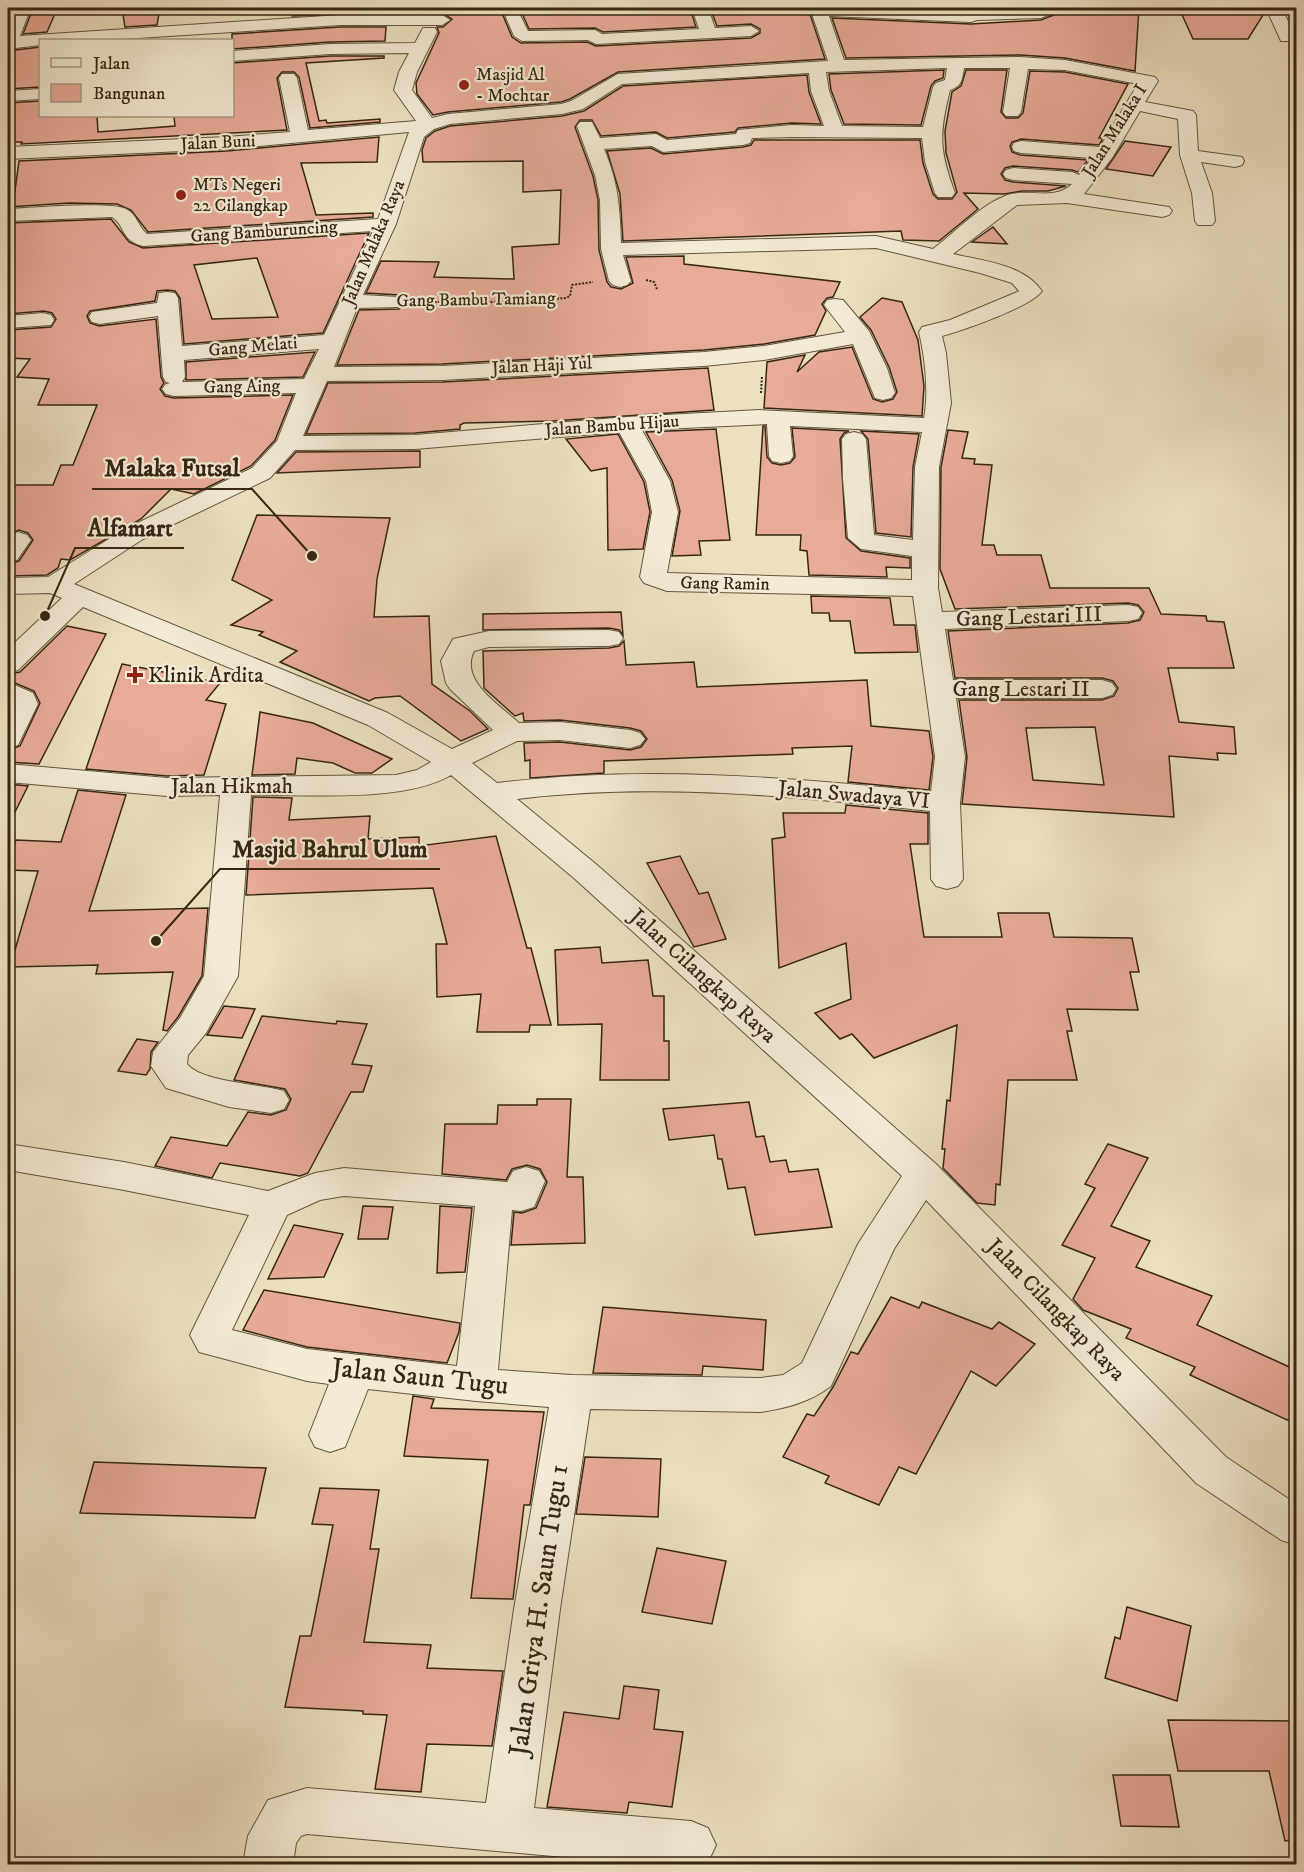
<svg xmlns="http://www.w3.org/2000/svg" width="1304" height="1872" font-family="'IM FELL DW Pica',serif">
  <style>
    .building { fill: #e8ab99; stroke: #352612; stroke-width: 1.5; fill-rule: evenodd }
    .lines { fill: none; stroke-linecap: round; stroke-linejoin: round }
    .minor-casing { stroke: #63543e; stroke-width: 2 }
    .path { stroke: #352612; stroke-width: 2; stroke-dasharray: 2 1.5; stroke-linecap: butt }
    .minor { fill: #f3ebd6; fill-rule: evenodd }
    .poi-dot { fill: #8f2418; stroke: #f3ebd6; stroke-width: 2 }
    .labels { text-anchor: middle; dominant-baseline: central; stroke-width: 4.5; stroke-linejoin: round; paint-order: stroke }
    .far-poi-label { font-size: 18px; fill: #352612; stroke: #f3ebd6; text-anchor: start }
    .far-street-label { font-size: 18px; fill: #352612; stroke: #f3ebd6 }
    .street-label { font-size: 22px; fill: #352612; stroke: #f3ebd6 }
    .poi-label { font-size: 22px; fill: #352612; stroke: #f3ebd6; text-anchor: start }
    .near-street-label { font-size: 27px; fill: #352612; stroke: #f3ebd6 }
    .leader { fill: none; stroke: #352612; stroke-width: 2 }
    .callout-dot { fill: #352612; stroke: #f3ebd6; stroke-width: 2 }
    .callout-label { font-size: 24px; text-anchor: middle; font-weight: bold; fill: #352612; stroke: #f3ebd6; stroke-width: 4.5; stroke-linejoin: round; paint-order: stroke }
  </style>
  <rect width="100%" height="100%" fill="#ece0c0"/>
  <filter id="stains"><feTurbulence type="fractalNoise" baseFrequency=".00333" numOctaves="4"/><feColorMatrix values="0 0 0 0 .2 0 0 0 0 .09 0 0 0 0 .02 0 0 0 .5 -.17"/></filter>
  <radialGradient id="worn" r=".72"><stop offset=".6" stop-color="#630" stop-opacity="0"/><stop offset="1" stop-color="#630" stop-opacity=".3"/></radialGradient>
  <g class="building">
    <path d="M122,8H160L157,25L125,27Z"/>
    <path d="M345,8H387V13L292,16V12Z"/>
    <path d="M410,8H500L512,37L521,43L587,42L596,46L751,38L760,33V29L751,24L717,26L710,8H808L825,59L618,72L570,99L561,102L448,112L433,115L417,94L416,83L439,33L437,27H443L452,19L442,13H410Z"/>
    <path d="M611,8H690L696,27L603,32L595,28L529,29L521,11Z"/>
    <path d="M1062,8H1139L1135,71L1065,58L1020,55L846,58L832,18L971,24L1041,20L1059,13Z"/>
    <path d="M1179,8H1247L1249,11L1265,12L1248,39H1193Z"/>
    <path d="M57,9L47,32L23,34L30,16L36,10Z"/>
    <path d="M340,27H386L385,41L330,42L232,49V34Z"/>
    <path d="M40,47V87L8,89V51Z"/>
    <path d="M330,56H384V58L306,63L319,121L326,120L327,123L380,119V122L310,128L299,77L294,72H282L277,78L287,130L21,144L22,142H8V103L40,101V116H97L98,132L175,126L174,116H232V63Z"/>
    <path d="M944,70L943,78L935,81L931,86L921,125L844,124L831,90L829,74Z"/>
    <path d="M966,70H1007L1001,112L1006,118H1018L1023,113L1030,71L1065,72L1128,84L1099,138H1103L1099,145L1021,139L1012,142L1010,146L1012,152L1020,155L1088,160L1078,172L1072,170L1013,166L1005,168L1001,174L1005,180L1013,182L1066,186L1048,191H1022L1004,194L964,193L978,209L939,241L903,240L901,231L623,241L620,194L607,151L651,148L663,154L743,147L751,145L754,140H920L923,163L933,194L938,199H952L957,192L946,153L945,131L952,92L961,86Z"/>
    <path d="M807,75L809,92L821,124L792,123L738,128L735,132L667,138L656,132L601,136L592,120H580L575,127L593,176L598,200L599,250L607,282L611,287L621,289L633,283L626,257L684,256V264L840,282L833,297L827,298L822,304L826,311L815,335L764,344L704,350L442,364L337,365L359,310L399,309L404,303L399,295L366,293L381,261L439,262L434,277L514,279L512,247L559,244L561,190L523,192V161L423,162L422,150L426,138L435,131L450,126L562,116L584,111L623,86Z"/>
    <path d="M379,137L377,162L301,163L316,215L373,213V217L148,232L131,210L117,204L69,203L8,207V198H14L19,161L227,151Z"/>
    <path d="M1125,141L1171,147L1153,176L1106,169Z"/>
    <path d="M111,219L129,242L143,248L369,233L323,333L184,344L180,298L175,291L167,290L157,291L155,301L90,311L87,316L90,323L99,326L156,319L161,377L164,383L160,389L165,396L174,398L293,395L275,440L251,466L194,494L171,489L141,519L70,560L61,559L58,568L47,575L8,576V564L19,561L33,540L28,533L19,530L8,534V485H53L61,465H73L97,405H38L49,379L17,377L30,359L8,358V330L51,327L56,319L52,313L44,311L8,314V223ZM257,258L278,317L212,319L194,265Z"/>
    <path d="M993,227L1007,244L972,242Z"/>
    <path d="M882,298L902,302L918,340L924,386L922,416L764,408L767,362L805,355L797,372L819,352L852,347L873,399L882,402L893,399L897,392L889,367L871,330L860,317Z"/>
    <path d="M315,352L303,377L186,380V362Z"/>
    <path d="M708,368L714,410L552,421L464,423L460,425V429L415,433L306,434L328,383L442,382Z"/>
    <path d="M763,426H765L767,457L772,463L781,465L790,463L795,457L792,428L849,431L844,433L840,439L846,538L861,551L910,558V568L886,567L887,577L809,575L807,551L800,550L801,535H756Z"/>
    <path d="M716,429L730,540L699,541L701,555L672,556L680,511L672,480L646,432Z"/>
    <path d="M948,430L968,432L962,458L975,459L974,464L992,465L982,545H994L997,555H1041L1050,588H1149L1161,614L1206,616L1207,621L1224,622L1234,668H1168L1179,722L1234,727L1236,754L1217,753L1218,760L1169,756L1174,817L962,804L967,757L959,700H1102L1114,696L1118,688L1113,681L1102,678H955L948,631L1128,623L1140,620L1144,612L1138,605L1128,603L955,609L940,569L941,467ZM1095,727L1104,785L1033,780L1026,728Z"/>
    <path d="M861,431L919,434L913,467L911,537L876,533L868,439Z"/>
    <path d="M618,434L644,482L650,512L643,549L608,550L607,468L591,471L566,439Z"/>
    <path d="M420,451V467L277,473L296,452Z"/>
    <path d="M257,515L390,518L377,579L374,617L429,616L432,684L470,711L488,729L461,741L400,696L375,698L369,701L280,662L297,651L259,635L263,632L231,625L272,600L232,580Z"/>
    <path d="M811,596L890,598L894,625H915L918,652L855,653L850,621H830L829,613H812Z"/>
    <path d="M621,612L623,635L619,630L609,628L483,630V614Z"/>
    <path d="M67,626L106,634L39,764L8,762V750L20,746L40,703L34,691L8,680V674L20,672Z"/>
    <path d="M624,641L626,665L694,662L697,687L867,680L871,726L929,731L933,757L929,790L848,782L852,746L792,748L793,754L604,761V773L530,778V760L525,761L524,743L560,742L630,750L641,747L647,739L641,731L630,728L560,720L524,721L523,713L515,716L484,688L483,651L609,648L619,646Z"/>
    <path d="M122,664L220,683L206,700L226,704L204,775L167,776L86,769Z"/>
    <path d="M260,712L313,723L392,759L372,773H355L333,763L297,758L295,774L252,775Z"/>
    <path d="M8,784L28,786L8,826Z"/>
    <path d="M78,790L126,795L89,911L208,908L202,976L178,1017L167,1031L163,1030L173,972L96,974L98,965L10,967L38,871L8,870V859L16,840L61,842Z"/>
    <path d="M253,797L292,798L289,820L370,816L368,839L419,837V846L496,836L527,948H531L551,1025H530L529,1032H477L481,994L437,997L436,944H447L433,888L246,895Z"/>
    <path d="M846,805L928,813V844H910L924,937H1002L998,913H1049L1054,937L1132,938L1139,972H1130L1138,1010L1067,1009L1072,1031H1067L1077,1080H1008L1000,1185L996,1184L995,1205L977,1203L943,1168L945,1149H942L947,1100L950,1101L957,1025L874,1058L852,1034L840,1039L815,1013L851,999L846,943L779,968L772,839L785,837L783,813H845Z"/>
    <path d="M680,856L699,894L708,892L726,939L694,947L647,863Z"/>
    <path d="M600,947L602,963L648,960L653,996H664V1041H669V1080H600L602,1024L558,1025L555,950Z"/>
    <path d="M224,1006L255,1009L242,1038L207,1035Z"/>
    <path d="M262,1016L336,1024L337,1021L367,1024L352,1064L372,1066L363,1092H351L308,1173L300,1176L220,1163L212,1178L155,1166L171,1137L227,1146L248,1112L271,1115L286,1110L291,1099L285,1089L234,1080Z"/>
    <path d="M137,1039L158,1042L151,1052L150,1069L146,1075L118,1071Z"/>
    <path d="M537,1099H571L567,1177H583L585,1243L511,1245L514,1212L522,1213L536,1208L547,1182L540,1169L527,1165L512,1169L506,1180L442,1174L445,1124H497L498,1105H537Z"/>
    <path d="M749,1102L756,1137L764,1136L770,1162L786,1160L789,1172L818,1169L832,1227L755,1235L745,1187L728,1189L722,1159H718L714,1135L669,1140L663,1109Z"/>
    <path d="M1108,1144L1148,1158L1111,1226L1150,1241L1136,1267L1212,1296L1197,1325L1296,1370V1424L1190,1375L1195,1367L1126,1338L1131,1329L1083,1310L1073,1299L1095,1258L1062,1245L1095,1188L1085,1184Z"/>
    <path d="M363,1206L393,1207L388,1239H358Z"/>
    <path d="M440,1206L472,1208L465,1272L437,1273Z"/>
    <path d="M294,1225L343,1234L324,1277L268,1279Z"/>
    <path d="M264,1290L460,1323L459,1332L447,1363L307,1347L243,1330Z"/>
    <path d="M891,1297L919,1308L922,1302L992,1329L999,1322L1035,1344L996,1386L971,1371L916,1474L899,1467L879,1505L825,1483L829,1476L783,1457L807,1414L814,1416L833,1387L851,1352L858,1354Z"/>
    <path d="M603,1307L766,1320L763,1370L703,1366L702,1375L593,1373Z"/>
    <path d="M413,1396L434,1399L431,1408L544,1412L530,1505H524L513,1599L471,1598L488,1460L404,1456Z"/>
    <path d="M585,1457L661,1459L658,1517L576,1514Z"/>
    <path d="M94,1462L266,1468L255,1518L80,1513Z"/>
    <path d="M320,1488L379,1490L370,1549H379L364,1642L431,1645L427,1668L503,1671L492,1746L427,1744L421,1792L375,1789L387,1715L363,1714V1711L285,1707L300,1636H311L333,1525L312,1524Z"/>
    <path d="M657,1548L726,1561L712,1624L642,1612Z"/>
    <path d="M1127,1607L1191,1626L1177,1701L1105,1678L1115,1637L1120,1639Z"/>
    <path d="M624,1686L659,1690L654,1729L683,1732L672,1807L629,1802L627,1813L547,1807L564,1712L619,1719Z"/>
    <path d="M1168,1720L1296,1721V1839L1285,1841L1269,1771H1178Z"/>
    <path d="M1113,1775H1170L1179,1827L1121,1826Z"/>
  </g>
  <g class="lines">
    <defs>
      <g id="minor">
        <path d="M18,8H35L28,15L20,36L340,15H442L450,20L442,25H340L106,40H40V45L8,49V26Z"/>
        <path d="M502,8H520L518,11L528,31L595,30L602,34L699,29L692,8H708L715,28L751,26L759,31L751,36L596,44L588,40L522,41L514,36Z"/>
        <path d="M810,8L966,12L1060,8L1058,11L1041,18L977,20L971,22L829,16L844,60L1020,57L1065,60L1155,77L1158,81L1145,102L1193,111L1196,115L1198,151L1242,157L1244,161L1242,165L1235,167L1201,162L1212,193L1215,221L1212,225H1198L1195,221L1192,193L1180,155L1178,119L1140,111L1112,158L1084,194L1169,207L1172,211L1169,215L1162,217L1067,203L1017,205L953,254C983,261 1023,264 1042,291C1031,307 963,330 942,336L946,353L951,403L939,467L938,588L942,612L1128,605L1138,607L1142,613L1138,619L1128,621L945,629L953,680H1102L1112,683L1116,689L1112,695L1102,698H956L965,757L960,803L963,879L958,886L947,889L936,886L931,879L930,811C793,796 654,782 517,799L597,865L936,1164L1226,1457L1296,1504V1545L1281,1540L1196,1483L926,1200L894,1249L831,1386C810,1402 787,1408 761,1412L590,1409L560,1609L534,1808L691,1821L708,1828L716,1845L708,1862L702,1864H643L307,1834L301,1836L296,1843L293,1864H243L248,1836L268,1800L307,1788L486,1803L514,1609L549,1407L476,1401L368,1389L345,1447L330,1452L315,1447L309,1435L329,1384L307,1381L199,1352L190,1335L249,1215L124,1190L8,1170V1144L124,1162L268,1191L315,1173L344,1168L507,1182L513,1171L526,1167L539,1171L545,1181L534,1207L521,1211L512,1210L498,1370L572,1375L761,1378L783,1375L802,1363L858,1244L902,1176L575,879L451,775C404,803 306,794 251,795L238,976L206,1033L188,1055L187,1064C201,1082 261,1084 284,1091L289,1100L284,1109L271,1113L229,1107L166,1088L151,1066L153,1052L180,1018L204,976L220,795L167,796L8,782V764L167,778L396,775L417,770L431,762L368,725L83,607L18,670L8,672V649L62,598L50,593L8,594V578L48,577L125,529L252,468L277,441L296,393L174,396L166,394L162,389L166,384L170,383L166,382L163,377L158,316L100,324L92,322L89,317L92,312L157,303L159,293L167,292L175,293L178,298L182,346L324,335L373,231L143,246C120,240 126,226 112,217L8,221V209C30,208 110,201 126,209C137,214 138,227 147,234L378,219L409,132L227,149L8,159V147L227,137L290,132L279,78L282,74H294L297,78L308,130L416,121L394,90L399,72L409,53L330,54L232,61V51L330,44L415,43L423,28H435L437,32L417,72L412,90L432,118L448,114L561,104L571,101L618,74L828,61ZM947,68L945,80L936,83L933,87L923,127L842,126L829,91L826,72ZM964,68H1010L1003,112L1006,116H1018L1021,112L1028,69L1065,70L1138,84L1100,147L1021,141L1014,143L1012,147L1014,151L1021,153L1092,158L1079,175L1072,172L1013,168L1006,170L1003,174L1006,178L1013,180L1072,184C1053,202 1028,187 1005,196C981,205 954,233 933,249L876,236L621,243C620,207 618,182 604,149L652,146L663,152L743,145L750,143L752,138L792,137L922,138L925,162L935,193L938,197H952L955,193C939,150 939,134 950,90C962,86 962,80 964,68ZM809,73L811,91L824,126L792,125L738,130L736,134L667,140L656,134L600,138L592,122H580L577,126L595,175L600,200L601,249L609,281L613,285L620,287L627,285L631,281L623,255L876,248L980,273L1012,283L1019,291L1015,293L950,320L922,327L919,332C925,357 929,393 924,418L759,410L627,417L415,435L303,436L327,381L442,380L704,366L764,360L853,344L875,398L883,400L891,398L895,393L887,368L869,331L843,300L835,299L827,300L824,305L845,332L764,346L704,352L442,366L334,367L357,308L399,307L402,302L399,297L363,295L396,224L424,137L434,129L450,124L562,114L583,109L622,84ZM319,349L304,379L182,382L185,377L184,360ZM767,424L769,456L772,461L781,463L790,461L793,456L790,426L922,432L915,467L913,540L874,535L866,439L862,434L854,432L846,434L842,439L843,479L848,538L861,549L912,556V580L667,573L678,512L670,481L642,430ZM619,432L646,481L652,512L640,577L644,583L667,591L913,596L935,757L931,792C786,777 642,765 497,783L472,763L517,741L560,740L630,748L640,745L645,739L640,733L630,730L560,722L519,723C500,705 459,681 474,651L489,647L609,646L619,644L623,638L619,632L609,630L489,631L453,639L441,661L446,683L450,689L493,730L452,749L388,713L74,584L143,539L270,478L295,450L415,449ZM344,1196L475,1206L457,1366L307,1349L232,1330L287,1215L320,1200Z"/>
        <path d="M1266,8H1282L1295,37L1293,41H1281Z"/>
        <path d="M40,89V99L8,101V91Z"/>
        <path d="M43,313L51,315L54,320L51,325L8,328V316Z"/>
        <path d="M18,532L27,535L31,540L17,560L8,562V536Z"/>
        <path d="M8,682L33,693L38,704L18,745L8,748Z"/>
      </g>
    </defs>
    <use href="#minor" class="minor-casing"/>
    <g class="path">
      <path d="M646,280L654,282L657,289"/>
      <path d="M417,302H504L566,298L570,296L572,285L593,282"/>
      <path d="M761,393L762,376"/>
    </g>
    <use href="#minor" class="minor"/>
  </g>
  <g class="poi-dot">
    <circle cx="464" cy="85" r="6"/>
    <circle cx="181" cy="195" r="6"/>
    <path d="M132 666h6v6h6v6h-6v6h-6v-6h-6v-6h6z"/>
  </g>
  <g class="labels">
    <g class="far-poi-label">
      <text x="476" y="75">Masjid Al<tspan x="476" dy="21">- Mochtar</tspan></text>
      <text x="193" y="185">MTs Negeri<tspan x="193" dy="21">22 Cilangkap</tspan></text>
    </g>
    <g class="far-street-label">
      <text transform="translate(1115 131) rotate(-58)">Jalan Malaka I</text>
      <text transform="translate(218 143) rotate(-3)">Jalan Buni</text>
      <text transform="translate(264 232) rotate(-4)">Gang Bamburuncing</text>
      <text transform="translate(374 243) rotate(-67)">Jalan Malaka Raya</text>
      <text transform="translate(476 300) rotate(-1)">Gang Bambu Tamiang</text>
      <text transform="translate(253 347) rotate(-5)">Gang Melati</text>
      <text transform="translate(542 366) rotate(-3)">Jalan Haji Yul</text>
      <text transform="translate(242 387) rotate(-1)">Gang Aing</text>
      <text transform="translate(612 426) rotate(-4)">Jalan Bambu Hijau</text>
      <text transform="translate(725 584) rotate(1)">Gang Ramin</text>
    </g>
    <g class="street-label">
      <text transform="translate(1029 617) rotate(-2)">Gang Lestari III</text>
      <text x="1021" y="689">Gang Lestari II</text>
      <text x="232" y="786">Jalan Hikmah</text>
      <text transform="translate(854 795) rotate(5)">Jalan Swadaya VI</text>
      <text transform="translate(703 976) rotate(42)">Jalan Cilangkap Raya</text>
      <text transform="translate(1056 1310) rotate(46)">Jalan Cilangkap Raya</text>
    </g>
    <g class="poi-label">
      <text x="148" y="675">Klinik Ardita</text>
    </g>
    <g class="near-street-label">
      <text transform="translate(420 1377) rotate(6)">Jalan Saun Tugu</text>
      <text transform="translate(539 1610) rotate(-82)">Jalan Griya H. Saun Tugu 1</text>
    </g>
  </g>
  <path class="leader" d="M312 556L252 489H92M45 616L75 548H184M156 941L220 869H440"/>
  <g class="callout-dot">
    <circle cx="312" cy="556" r="6"/>
    <circle cx="45" cy="616" r="6"/>
    <circle cx="156" cy="941" r="6"/>
  </g>
  <g class="callout-label">
    <text x="172" y="476">Malaka Futsal</text>
    <text x="130" y="536">Alfamart</text>
    <text x="330" y="857">Masjid Bahrul Ulum</text>
  </g>
  <rect width="1304" height="1872" fill="none" stroke="#ece0c0" stroke-width="30"/>
  <rect x="9" y="9" width="1286" height="1854" fill="none" stroke="#352612" stroke-width="3"/>
  <rect x="15" y="15" width="1274" height="1842" fill="none" stroke="#352612" stroke-width="1.5"/>
  <rect x="39" y="39" width="195" height="78" fill="#f3ebd6" stroke="#a79c88" stroke-width="1.5"/>
  <rect x="51" y="58" width="30" height="9" fill="#f3ebd6" stroke="#a79c88" stroke-width="1.5"/>
  <text x="93" y="69" font-size="18" fill="#352612">Jalan</text>
  <rect x="51" y="84" width="30" height="18" fill="#e8ab99" stroke="#a79c88" stroke-width="1.5"/>
  <text x="93" y="99" font-size="18" fill="#352612">Bangunan</text>
  <rect width="100%" height="100%" filter="url(#stains)"/>
  <rect width="100%" height="100%" fill="url(#worn)"/>
</svg>
